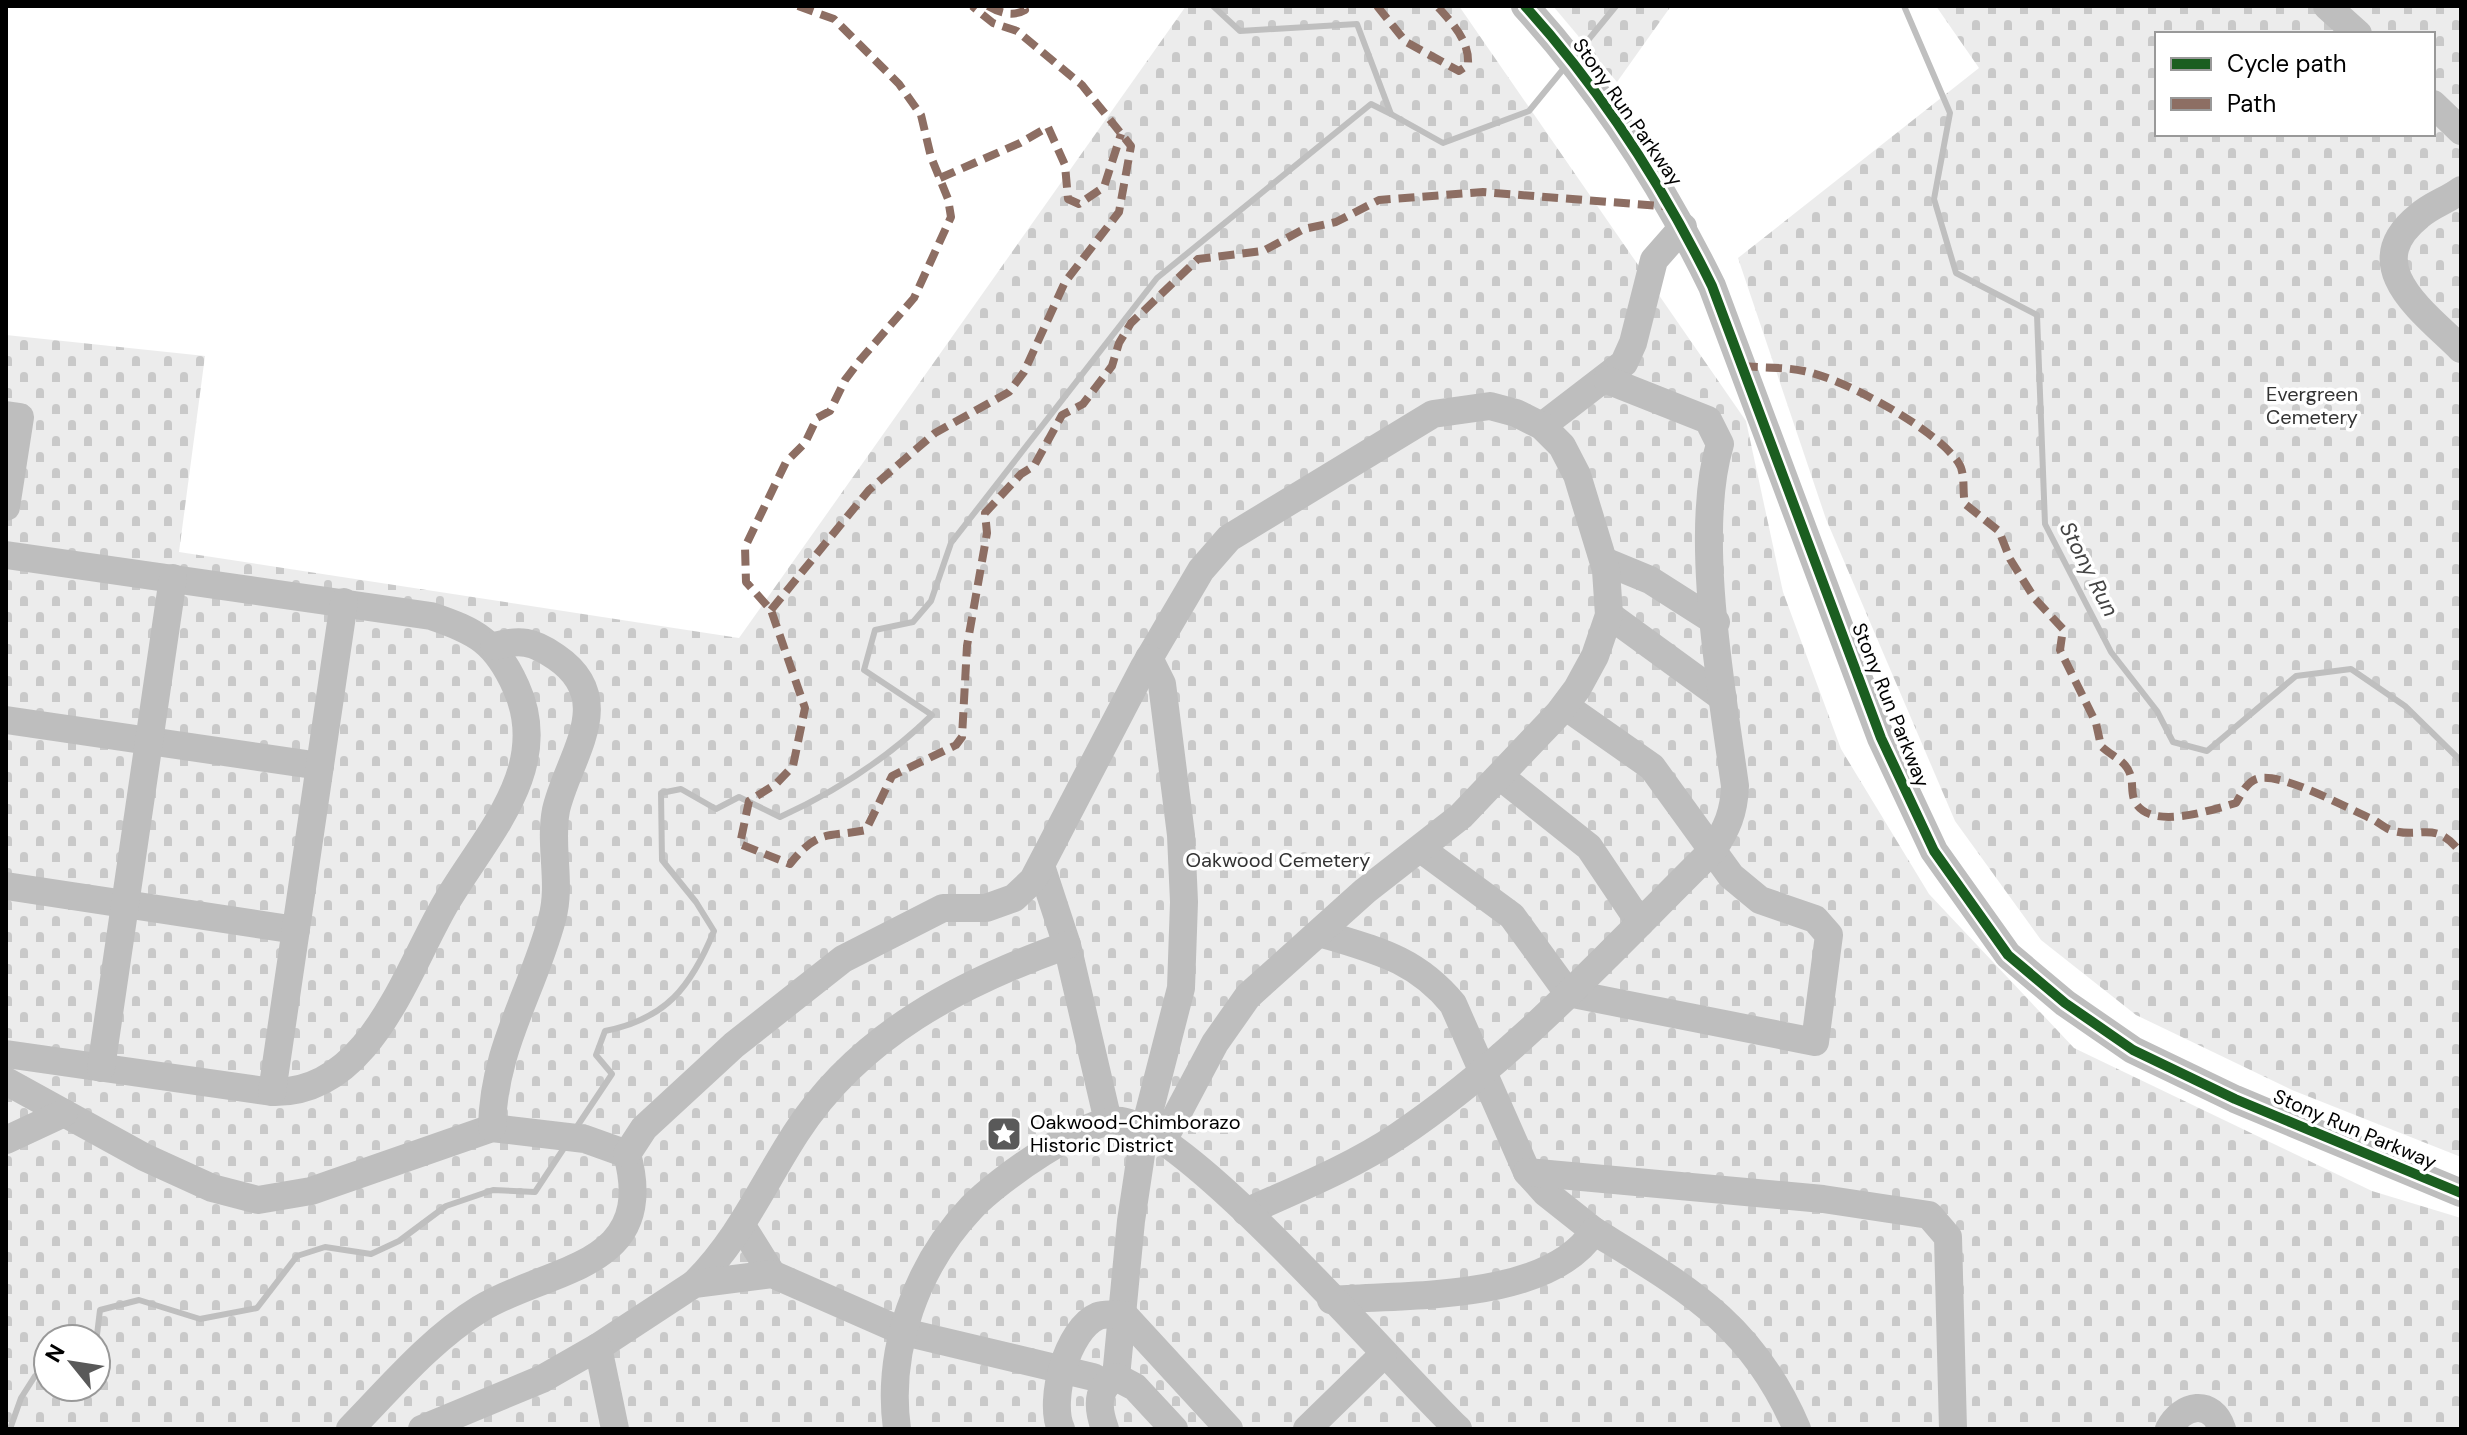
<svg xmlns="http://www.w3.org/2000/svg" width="2467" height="1435" font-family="'DM Sans',sans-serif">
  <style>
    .cemetery { fill: url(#cemetery-stones); fill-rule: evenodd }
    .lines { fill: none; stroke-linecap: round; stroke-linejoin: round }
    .stream { stroke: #bfbfbf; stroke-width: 6 }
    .minor { stroke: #bebebe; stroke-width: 28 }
    .quiet { stroke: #8d6e63; stroke-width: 8; stroke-dasharray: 16 8; stroke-linecap: butt }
    .cycleway-casing { stroke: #fff; stroke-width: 15 }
    .cycleway { stroke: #1b5e20; stroke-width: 10 }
    .labels { text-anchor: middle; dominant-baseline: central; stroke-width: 7; stroke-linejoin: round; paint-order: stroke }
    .street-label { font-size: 20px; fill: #000; stroke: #fff }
    .park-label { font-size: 20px; fill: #333; stroke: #fff }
    .poi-label { font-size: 20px; fill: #000; stroke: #fff; text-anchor: start }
    .water-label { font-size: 22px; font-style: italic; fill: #444; stroke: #fff }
  </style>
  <defs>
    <pattern id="cemetery-stones" width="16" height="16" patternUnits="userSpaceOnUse" patternTransform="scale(2)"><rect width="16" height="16" fill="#ececec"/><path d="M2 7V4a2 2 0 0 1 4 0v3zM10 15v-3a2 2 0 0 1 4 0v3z" fill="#c9c9c9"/></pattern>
  </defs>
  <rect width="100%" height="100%" fill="#fff"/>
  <g class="cemetery">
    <path d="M1186,6H1459L1746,421L1783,592L1841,749L1929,894L2074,1048L2372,1191L2461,1218V1429H6V335L205,356L179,552L739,638ZM48,1339H96V1387H48Z"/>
    <path d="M1553,6H1671L1617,82Z"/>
    <path d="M1936,6H2461V1157L2292,1090L2136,1015L2041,940L1955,821L1826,519L1738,258L1979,68ZM2157,34H2433V134H2157Z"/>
  </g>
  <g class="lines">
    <g class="stream">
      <path d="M1213,6L1240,31L1357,24L1391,114L1443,143L1529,111L1565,67"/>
      <path d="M1904,6L1950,113L1934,199L1956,273L2037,315L2045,524L2111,652L2157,711L2173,742L2207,751L2296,676L2351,669L2405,706L2461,761"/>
      <path d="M1575,56L1616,6"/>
      <path d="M576,1128L612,1074L596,1055L605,1031C666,1019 691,987 714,931L696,902L662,860L661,793L681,789L716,809L739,797L780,817C837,791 888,758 932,715L864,670L875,630L913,622L931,601L951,543L1157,278L1371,104L1391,114"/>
      <path d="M96,1343L100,1310L139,1300L200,1319L257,1308L297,1256L325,1247L371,1254L399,1241L446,1206L493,1190L535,1192L566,1145"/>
      <path d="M10,1429L21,1398L35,1376L48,1375"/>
    </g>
    <g class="minor">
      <path d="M1525,6C1601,90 1662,184 1712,286L1881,738L1934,851L2008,955L2065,1003L2133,1050L2235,1099L2461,1193"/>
      <path d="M2327,6L2358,34"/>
      <path d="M2433,104L2461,131"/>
      <path d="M2461,190C2448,200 2431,205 2419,216C2357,266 2424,312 2461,349"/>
      <path d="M6,415L20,417L6,507"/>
      <path d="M1542,426L1624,363L1633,343L1654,260L1683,227"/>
      <path d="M6,555L431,616C476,631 496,642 516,687C553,768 486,835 447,901C406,970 370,1095 272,1092L6,1054"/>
      <path d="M1604,561L1650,580L1716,622"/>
      <path d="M1609,615L1723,698"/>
      <path d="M6,720L320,766"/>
      <path d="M1501,777L1589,847L1640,923"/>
      <path d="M1421,849L1512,916L1568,993L1815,1042L1829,935L1815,919L1760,900L1731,876L1652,767L1565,706"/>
      <path d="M1041,866L1067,945L1108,1121"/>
      <path d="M6,886L296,930"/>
      <path d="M1320,933C1375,950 1415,958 1453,1004L1527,1172L1546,1193L1594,1231"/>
      <path d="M101,1068L173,578"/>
      <path d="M6,1081L144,1157L212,1188L258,1200L311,1191L492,1128L585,1139L627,1154C659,1270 548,1267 480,1309C431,1339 390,1388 350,1429"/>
      <path d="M272,1092L344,602"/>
      <path d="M492,1128C493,1049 532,993 552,919C562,883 549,846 556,810C568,757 619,700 556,657C533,641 520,639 494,646"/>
      <path d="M6,1140L64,1113"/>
      <path d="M627,1154L644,1128L734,1045L843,959L943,908H986L1014,898L1033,880L1144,667L1201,570L1229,538L1433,414L1490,406L1516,413L1542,426L1562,446L1577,475L1606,570L1609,615L1595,656L1577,689L1559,713L1461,816L1365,891L1248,996L1215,1043L1164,1139"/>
      <path d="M1527,1172L1823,1199L1929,1215L1948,1237L1953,1429"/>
      <path d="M1246,1212C1297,1189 1352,1167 1398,1136C1516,1057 1612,949 1713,850C1727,828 1734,813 1735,786C1722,692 1693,533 1720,444L1708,420L1607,380"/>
      <path d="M742,1226L772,1274"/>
      <path d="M694,1284C739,1240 763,1184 796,1133C859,1035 961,983 1067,945"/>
      <path d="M1331,1300C1406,1294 1548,1302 1594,1231C1686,1288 1752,1323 1797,1429"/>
      <path d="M598,1347L694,1284L772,1274L904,1332L1093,1377L1107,1384"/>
      <path d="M1116,1377L1131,1221L1145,1128L1181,988L1184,902L1181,835L1162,684L1149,658"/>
      <path d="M422,1429L542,1379L598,1347L615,1429"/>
      <path d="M897,1429C886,1349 917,1265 972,1207C997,1181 1085,1117 1121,1121C1190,1130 1396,1370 1458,1429"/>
      <path d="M1061,1429C1048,1401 1067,1329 1098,1316C1105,1313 1116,1315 1124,1315L1229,1429"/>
      <path d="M1105,1429C1098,1410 1095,1389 1116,1377L1135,1387L1174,1429"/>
      <path d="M1307,1429L1383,1355"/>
      <path d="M2169,1429C2182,1404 2212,1398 2222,1429"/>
    </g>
    <g class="quiet">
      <path d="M798,6L834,19L899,84L921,115L931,157L948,199L951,217L914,298L861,359L845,380L830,411L817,418L805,443L786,462L745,547L746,582L771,610L805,708L793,766L776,784L749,801L740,844L790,864C819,828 827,838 866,830L892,776L956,745L962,737L967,646L987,533L985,513L1021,474L1034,466L1062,415L1083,404L1112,366L1119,343L1131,323L1198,259L1263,251L1304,229L1336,222L1379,200L1483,192L1673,207"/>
      <path d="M988,6C1000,13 1013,17 1025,10L1023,6"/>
      <path d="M1377,6L1406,42L1459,71L1468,65C1470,41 1452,23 1437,6"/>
      <path d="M940,178L1020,143L1048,127L1065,165L1068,199L1079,204L1104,187L1121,134"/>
      <path d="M1742,366C1762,368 1785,367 1804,371C1844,379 1935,428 1958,462C1966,473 1962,491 1965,504L1999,531L2010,559L2035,599L2063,629L2060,650L2096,723L2101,746C2112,757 2127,760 2131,777C2133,785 2131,793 2135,802C2151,831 2211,810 2236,803C2242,793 2248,779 2261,778C2287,775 2347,808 2372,819C2380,823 2385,829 2394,831C2423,838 2436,820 2461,853"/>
      <path d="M771,610L869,490L935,433L1009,392L1024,372L1065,282L1119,212L1131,146L1082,85L1017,31L993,23L972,6"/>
    </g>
    <defs>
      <path id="cycleway" d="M1525,6C1601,90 1662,184 1712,286L1881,738L1934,851L2008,955L2065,1003L2133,1050L2235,1099L2461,1193"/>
    </defs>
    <use href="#cycleway" class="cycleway-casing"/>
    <use href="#cycleway" class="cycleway"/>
  </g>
  <defs>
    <symbol id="sight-square" viewBox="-11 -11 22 22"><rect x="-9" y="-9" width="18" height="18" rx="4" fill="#595959" stroke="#fff"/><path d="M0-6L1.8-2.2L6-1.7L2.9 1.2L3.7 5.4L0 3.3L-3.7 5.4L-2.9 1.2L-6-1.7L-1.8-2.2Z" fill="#fff"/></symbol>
  </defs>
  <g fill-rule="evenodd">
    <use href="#sight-square" x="984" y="1114" width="40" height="40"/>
  </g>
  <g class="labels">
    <g class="street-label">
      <text transform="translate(1628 112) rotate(55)">Stony Run Parkway</text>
      <text transform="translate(1891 705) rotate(68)">Stony Run Parkway</text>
      <text transform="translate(2355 1129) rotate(23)">Stony Run Parkway</text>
    </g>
    <g class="park-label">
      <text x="2312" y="394">Evergreen<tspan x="2312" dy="23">Cemetery</tspan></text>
      <text x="1278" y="860">Oakwood Cemetery</text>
    </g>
    <g class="poi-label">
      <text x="1030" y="1122">Oakwood-Chimborazo<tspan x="1030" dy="23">Historic District</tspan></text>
    </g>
    <g class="water-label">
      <text transform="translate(2089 569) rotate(63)">Stony Run</text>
    </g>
  </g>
  <rect width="2467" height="1435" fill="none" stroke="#000000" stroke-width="16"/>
  <rect x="2155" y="32" width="280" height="104" fill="#ffffff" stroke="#999999" stroke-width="2"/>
  <rect x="2171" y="58" width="40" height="12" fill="#1b5e20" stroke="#999999" stroke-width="2"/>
  <text x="2227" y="72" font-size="24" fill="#000000">Cycle path</text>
  <rect x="2171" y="98" width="40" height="12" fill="#8d6e63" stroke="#999999" stroke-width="2"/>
  <text x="2227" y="112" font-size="24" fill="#000000">Path</text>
  <g transform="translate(72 1363) rotate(300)"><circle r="38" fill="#ffffff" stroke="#999999" stroke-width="2"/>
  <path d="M0-6L14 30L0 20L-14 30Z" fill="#595959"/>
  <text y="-12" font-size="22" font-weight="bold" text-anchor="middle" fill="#000000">N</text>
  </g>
</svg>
